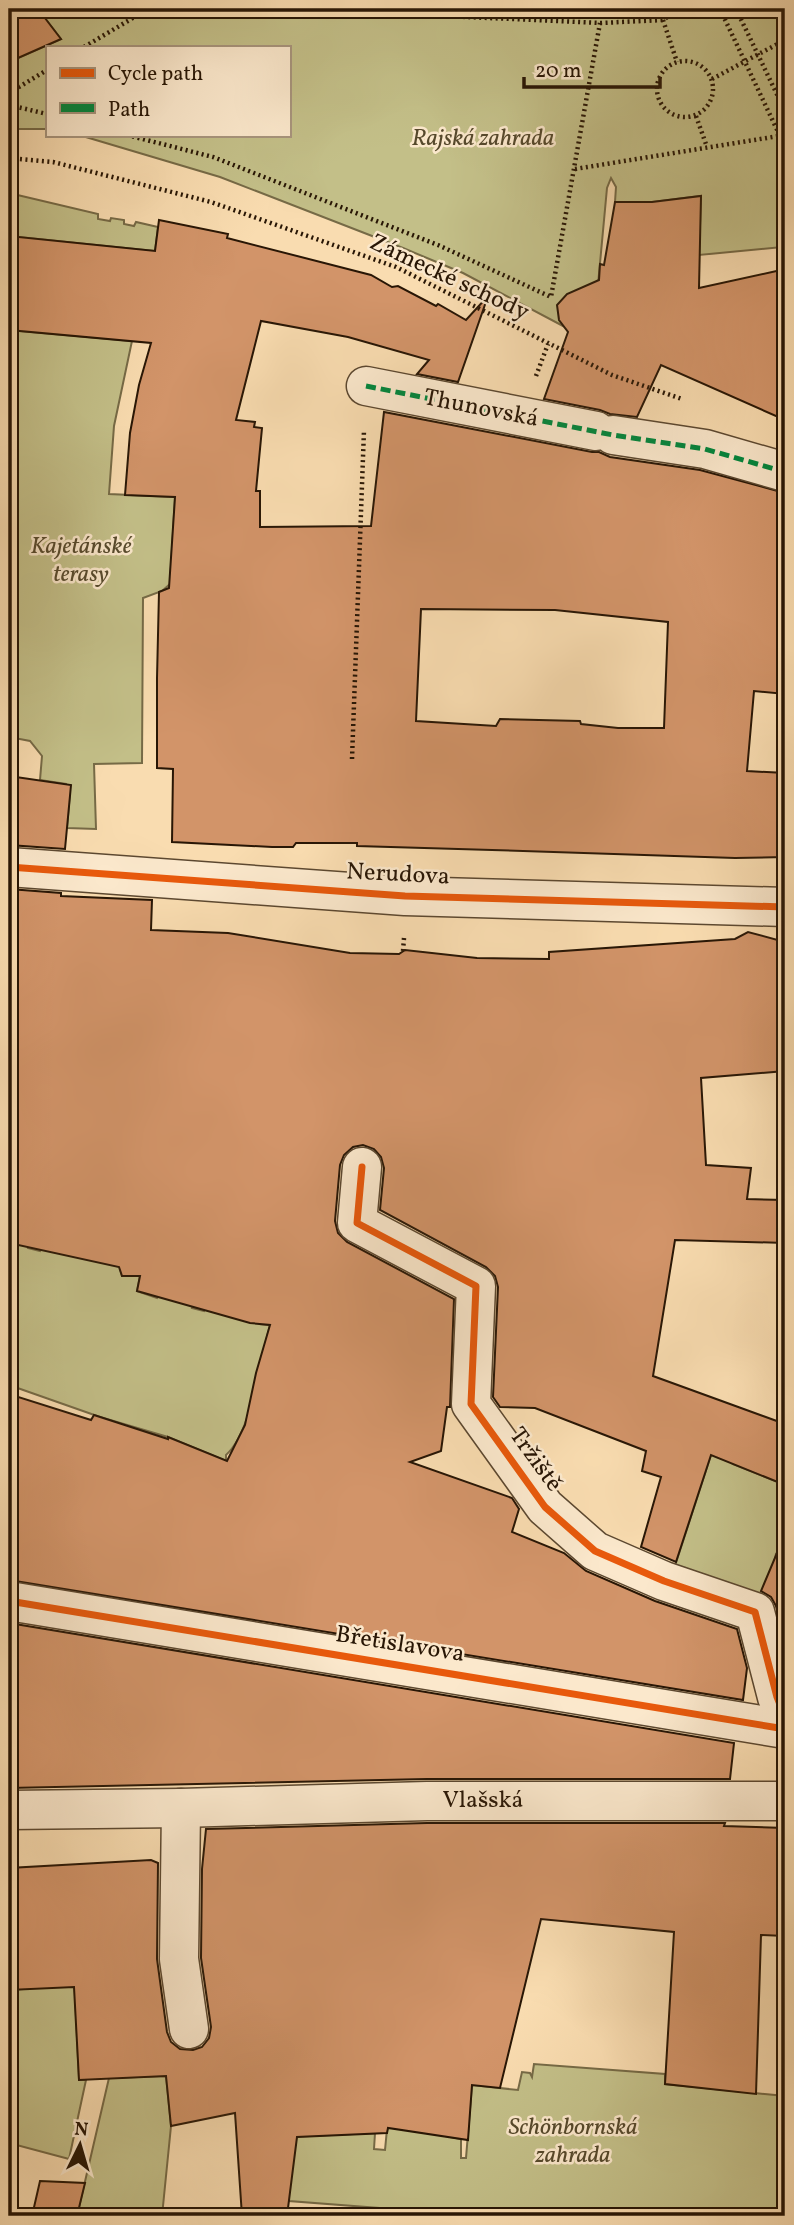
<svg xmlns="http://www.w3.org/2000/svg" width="794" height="2225" font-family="Vollkorn,serif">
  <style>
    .green { fill: #c3bf88; stroke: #766a46; stroke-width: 2 }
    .building { fill: #d29469; stroke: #281605; stroke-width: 2; fill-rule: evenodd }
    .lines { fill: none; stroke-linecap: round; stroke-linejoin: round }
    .street-casing { stroke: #5c4830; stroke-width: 41 }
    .path { stroke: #281605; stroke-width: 4.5; stroke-dasharray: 2 3.5; stroke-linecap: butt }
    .street { stroke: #fbe8cc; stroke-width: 38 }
    .quiet { stroke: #00873e; stroke-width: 5; stroke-dasharray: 10 5; stroke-linecap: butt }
    .cycleway-casing { stroke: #fbe8cc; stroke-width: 11 }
    .cycleway { stroke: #e8590c; stroke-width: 7 }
    .labels { text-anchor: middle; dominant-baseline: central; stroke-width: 5; stroke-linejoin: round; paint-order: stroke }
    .park-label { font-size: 24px; font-style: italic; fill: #56492c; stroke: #fbe8cc }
    .street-label { font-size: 24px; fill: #281605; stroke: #fbe8cc }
  </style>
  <rect width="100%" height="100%" fill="#f9dcb0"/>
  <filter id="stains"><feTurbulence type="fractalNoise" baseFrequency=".00286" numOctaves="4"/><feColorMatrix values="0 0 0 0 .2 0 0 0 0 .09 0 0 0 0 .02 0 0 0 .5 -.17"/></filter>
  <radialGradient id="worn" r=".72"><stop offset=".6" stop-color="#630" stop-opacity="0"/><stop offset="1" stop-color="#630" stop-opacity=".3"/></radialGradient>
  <g class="green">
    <path d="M52,9H630V12L638,11L639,9H785V253L782,247L699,255L701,196L652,202H615L616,187L611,178L607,188L596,306L577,331L563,326L463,273L403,248L220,177L79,135H289V47H47V129H9V62L61,39L41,13Z"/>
    <path d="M9,193L98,214V219L110,221L111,218L124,220V224L134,226L136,222L158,227L155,251L9,236Z"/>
    <path d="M9,330L132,341L114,426L109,494L175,497L170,584L162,591L143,598L142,763L94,764L96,829L67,828L70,793L66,784L40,780L42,756L30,741L9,737Z"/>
    <path d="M9,1233L30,1238L28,1248L40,1251L44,1240L127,1258L120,1269L122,1276H140L137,1291L157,1298L159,1293L193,1304L192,1308L204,1311L207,1299L263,1313L260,1324L270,1325C260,1360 252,1432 226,1455V1461L168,1437L100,1417L9,1385Z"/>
    <path d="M713,1449L733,1464L783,1484L785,1477V1535L778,1555L776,1554L766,1598L672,1575Z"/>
    <path d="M74,1975L79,2080H86L69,2159L9,2143V1990L23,1989Z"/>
    <path d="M397,2024L451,2117L450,2137L461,2139V2158H466L472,2085L518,2090L522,2072L530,2073L532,2077L534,2064L665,2074V2084L785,2096V2216H379V2208L289,2201L288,2137L375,2133L374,2149L385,2150Z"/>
    <path d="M166,2076L171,2126L162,2216H77L109,2078Z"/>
  </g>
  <g class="building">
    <path d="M9,9H38L61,39L9,62Z"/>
    <path d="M701,196L699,288L781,270V314L785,315V420L661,365L637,417L610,414L600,410L544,399L568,332L559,320L557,305L567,294L599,280L600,264L604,265L615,202H652Z"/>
    <path d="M159,220L228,234L227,238L371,275L392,287L398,286L436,306L438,304L466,320L488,296L458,382L417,374L429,360L348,337L261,321L236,420L255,422L254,427L262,428L256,491H260V527L371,526L384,412L592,452H599L610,457L700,470L785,493V694L754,691L747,771L785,773V857L735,858L492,850L357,846V843H296L293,847H272L172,842L173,769L157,768V678L159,592L169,588L175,497L125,495L130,433L139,385L151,343L9,330V236L155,251ZM421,609L555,610L668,622L664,728H618L581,724L580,721L500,719L496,726L416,721Z"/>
    <path d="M9,776L71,785L65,849L9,845Z"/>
    <path d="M9,889L61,893V896L152,900L151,930L228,933L350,953L399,954L405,950L477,958L549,959V952L735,939L748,932L785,942V1071L701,1078L706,1165L751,1168L747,1199L785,1200V1243L675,1240L653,1376L785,1424V1485L711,1455L676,1562L641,1547L661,1477L642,1471L646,1451L535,1408L500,1407L493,1397L498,1287L495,1276L486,1267L380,1210L384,1168L381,1157L374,1149L363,1145L353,1147L344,1155L340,1165L335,1221L338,1233L347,1242L454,1299L450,1407H447L441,1451L410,1462L512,1498L519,1509L512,1532L564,1553L586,1571L655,1601L737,1629L747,1668L743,1700L9,1580V1394L91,1420L94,1415L168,1439V1437L227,1461L245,1425L256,1373L270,1325L250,1323L137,1291L140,1276H122L119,1267L9,1243Z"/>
    <path d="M785,1534V1635L784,1636L776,1606L771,1597L761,1591Z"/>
    <path d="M9,1623L734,1743L730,1779H427L9,1788Z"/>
    <path d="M427,1823H725L724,1826L785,1828V1936L761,1935L756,2094L665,2084L674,1932L541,1919L500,2088L472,2085L468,2140L388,2128L387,2133L297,2137L287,2216H242L235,2113L171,2126L166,2076L79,2080L74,1987L9,1990V1868L151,1860L158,1863L157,1959L167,2032L171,2042L180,2049L193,2050L202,2047L209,2038L211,2027L201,1958L202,1869L206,1829Z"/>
    <path d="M40,2181L85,2183L77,2216H32Z"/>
  </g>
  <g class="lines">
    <defs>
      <g id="street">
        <path d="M366,386L596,431"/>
        <path d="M613,435L705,449L785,472"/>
        <path d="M9,867L405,896L785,907"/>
        <path d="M362,1167L357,1223L476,1286L471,1404L545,1507L595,1551L664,1581L755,1612L777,1697L785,1717"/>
        <path d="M9,1601L785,1729"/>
        <path d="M181,1808L179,1959L189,2029"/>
        <path d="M9,1810L181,1808L427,1801H785"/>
      </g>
    </defs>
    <use href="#street" class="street-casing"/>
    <g class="path">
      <path d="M353,9L445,16L600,23L663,20L679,9"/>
      <path d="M720,9L780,136"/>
      <path d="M736,9L785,111"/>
      <path d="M663,20L677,62"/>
      <path d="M84,47L148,9"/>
      <circle cx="685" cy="89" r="28"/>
      <path d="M712,79L785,40"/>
      <path d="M9,93L47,70"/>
      <path d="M9,105L47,114"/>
      <path d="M696,116L707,147"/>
      <path d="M127,135L213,157L438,245L551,297L600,23"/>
      <path d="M9,158L53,162L211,202L396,267L612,375L682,399"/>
      <path d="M575,169L785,135"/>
      <path d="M536,376L548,344"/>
      <path d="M352,759L364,430"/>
      <path d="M403,951L404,938"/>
      <path d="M122,2216L124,2210"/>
    </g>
    <use href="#street" class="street"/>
    <path class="quiet" d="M366,386L613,435L705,449L785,472"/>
    <defs>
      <g id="cycleway">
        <path d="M9,867L405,896L785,907"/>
        <path d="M362,1167L357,1223L476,1286L471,1404L545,1507L595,1551L664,1581L755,1612L777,1697L785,1717"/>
        <path d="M9,1601L785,1729"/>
      </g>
    </defs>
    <use href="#cycleway" class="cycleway-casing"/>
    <use href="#cycleway" class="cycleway"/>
  </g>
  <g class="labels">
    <g class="park-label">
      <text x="483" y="139">Rajská zahrada</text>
      <text x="81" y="547">Kajetánské<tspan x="81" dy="28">terasy</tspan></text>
      <text x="573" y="2128">Schönbornská<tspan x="573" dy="28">zahrada</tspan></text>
    </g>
    <g class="street-label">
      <text transform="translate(449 278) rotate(25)">Zámecké schody</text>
      <text transform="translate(481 409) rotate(11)">Thunovská</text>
      <text transform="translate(398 875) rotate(3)">Nerudova</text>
      <text transform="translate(535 1460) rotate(54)">Tržiště</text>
      <text transform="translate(400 1645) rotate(9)">Břetislavova</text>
      <text x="483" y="1801">Vlašská</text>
    </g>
  </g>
  <rect width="794" height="2225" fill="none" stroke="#f9dcb0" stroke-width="35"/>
  <rect x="10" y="10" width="773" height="2204" fill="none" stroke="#281605" stroke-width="3.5"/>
  <rect x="18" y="18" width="759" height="2190" fill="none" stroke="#281605" stroke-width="2"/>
  <rect x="46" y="46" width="245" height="91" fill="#fbe8cc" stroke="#a7947c" stroke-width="2"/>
  <rect x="60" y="68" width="35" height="10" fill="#e8590c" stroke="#a7947c" stroke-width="2"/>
  <text x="108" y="80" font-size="21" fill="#281605">Cycle path</text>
  <rect x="60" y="103" width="35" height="10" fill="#00873e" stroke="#a7947c" stroke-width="2"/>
  <text x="108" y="116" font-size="21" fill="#281605">Path</text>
  <g transform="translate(80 2145) rotate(5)" stroke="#fbe8cc" stroke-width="5" paint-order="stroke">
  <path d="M0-5L12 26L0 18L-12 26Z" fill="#281605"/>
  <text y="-10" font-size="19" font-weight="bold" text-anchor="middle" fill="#281605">N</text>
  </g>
  <path d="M524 77v10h136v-10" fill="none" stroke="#281605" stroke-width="3.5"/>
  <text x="535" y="77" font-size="21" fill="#281605" stroke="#fbe8cc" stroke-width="5" paint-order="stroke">20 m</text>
  <rect width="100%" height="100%" filter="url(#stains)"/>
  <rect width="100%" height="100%" fill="url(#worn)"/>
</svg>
